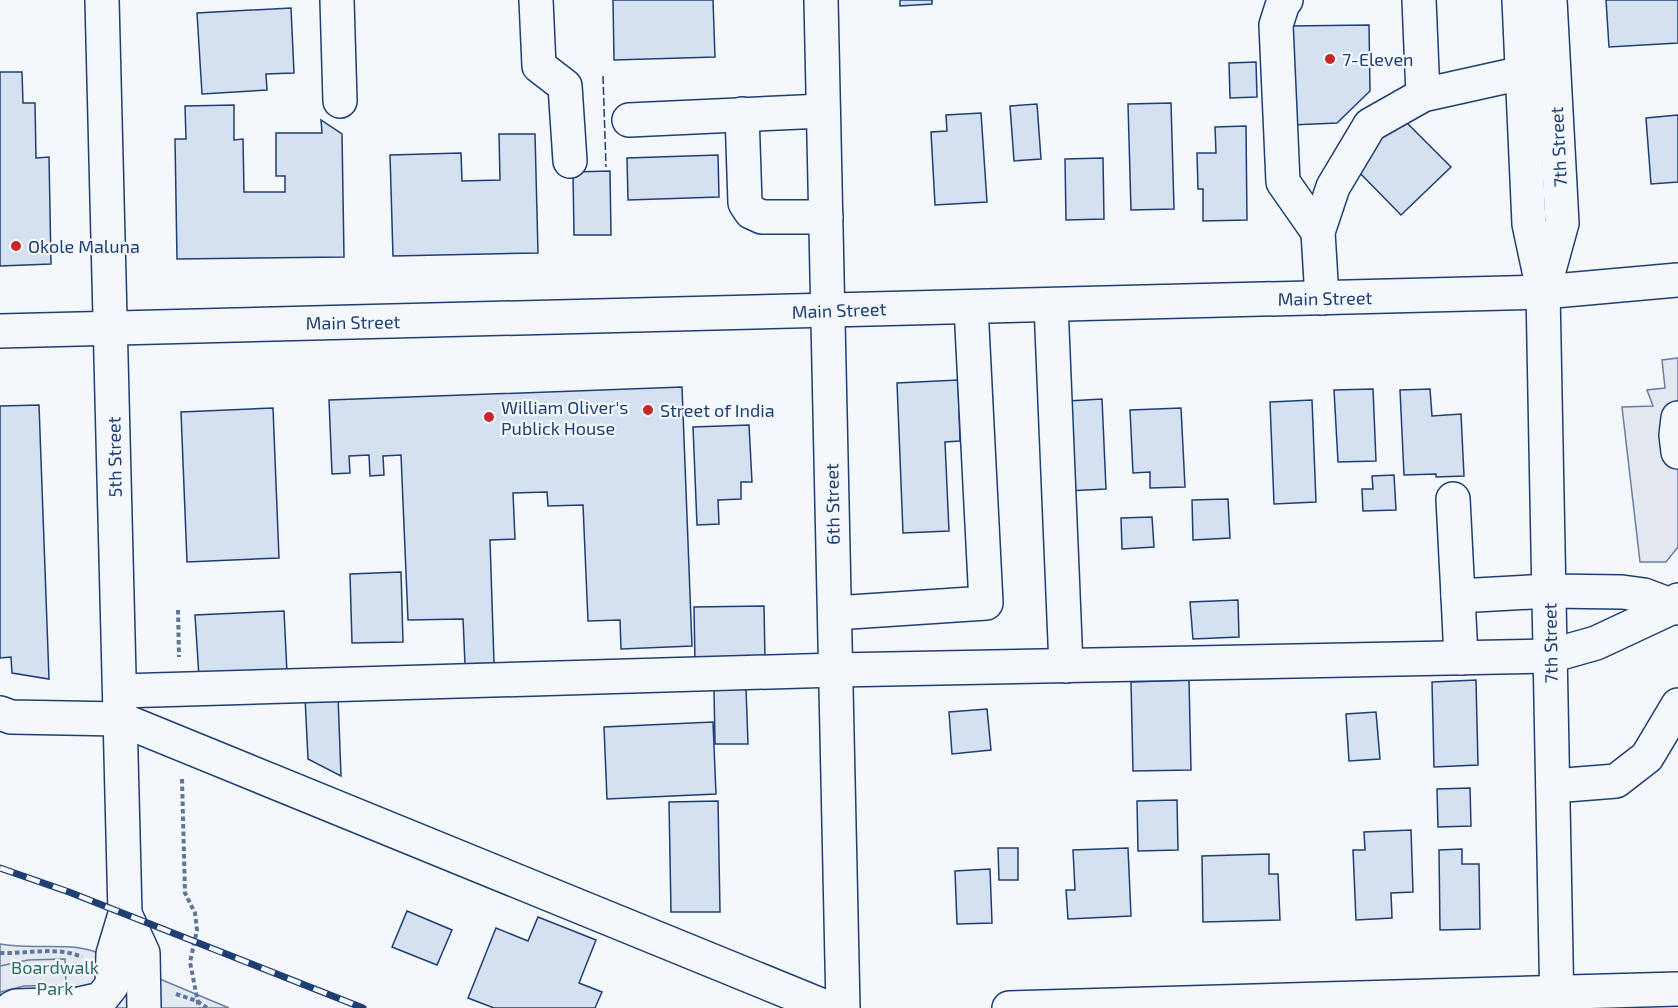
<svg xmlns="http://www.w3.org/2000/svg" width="1678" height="1008" font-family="'Exo 2',sans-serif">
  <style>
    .green { fill: #e3e9f0; stroke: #687fa3; stroke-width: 1.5 }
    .parking { fill: #e3e8f0; stroke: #687fa3; stroke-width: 1.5 }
    .building { fill: #d5e0f0; stroke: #1d3f73; stroke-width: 1.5 }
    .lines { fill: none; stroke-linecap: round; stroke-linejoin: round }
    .minor-casing { stroke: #1d3f73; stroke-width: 36 }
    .major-casing { stroke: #1d3f73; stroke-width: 36 }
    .path { stroke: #5e769c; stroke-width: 4; stroke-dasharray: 4.5 3; stroke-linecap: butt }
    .minor { stroke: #f4f7fb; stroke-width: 33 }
    .major { stroke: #f4f7fb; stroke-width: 33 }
    .rail-casing { stroke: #1d3f73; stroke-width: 7 }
    .rail { stroke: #f4f7fb; stroke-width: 4.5; stroke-dasharray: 14; stroke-linecap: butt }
    .fence { stroke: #1d3f73; stroke-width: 1.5; stroke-dasharray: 8 3; stroke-linecap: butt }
    .poi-dot { fill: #c62828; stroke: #f4f7fb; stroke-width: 2 }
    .labels { text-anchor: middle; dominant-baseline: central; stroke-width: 4.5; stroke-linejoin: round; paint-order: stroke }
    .poi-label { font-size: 18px; fill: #1d3f73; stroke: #f4f7fb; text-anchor: start }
    .street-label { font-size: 18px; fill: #1d3f73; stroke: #f4f7fb }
    .park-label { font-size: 18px; fill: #2c6c60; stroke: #f4f7fb }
  </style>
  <rect width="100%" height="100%" fill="#f4f7fb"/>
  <path class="green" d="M0,944C31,950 62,942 93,951L229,1008H0Z"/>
  <g class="parking">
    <path d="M1678,358V547L1666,562H1640L1622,407L1653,406L1647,390L1665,388L1662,360Z"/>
    <path d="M65,959L66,985L24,986L0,992V966L28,960Z"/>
  </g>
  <g class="building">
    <path d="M613,0H713L715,57L614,60Z"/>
    <path d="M900,0H932V4L900,6Z"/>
    <path d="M1606,0H1678V43L1609,47Z"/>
    <path d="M291,8L294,73L266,74L267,90L202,94L197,13Z"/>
    <path d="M1369,25L1370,91L1337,123L1292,125L1290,26Z"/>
    <path d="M1256,62L1257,97L1230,98L1229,63Z"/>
    <path d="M0,72H22L23,103H35L36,158L49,157L51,264L0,266Z"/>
    <path d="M1171,103L1174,209L1131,210L1128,104Z"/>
    <path d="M1037,104L1041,159L1014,161L1010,106Z"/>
    <path d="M234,105V140L243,139L244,192H285V176H276V133H322L321,120L342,134L344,257L177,259L175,139H186L185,106Z"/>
    <path d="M981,113L987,202L935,205L931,132L947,131L946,115Z"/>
    <path d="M1678,115V182L1651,184L1646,118Z"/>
    <path d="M1402,118L1451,167L1401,215L1353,166Z"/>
    <path d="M1246,126L1247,220L1203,221V189H1198L1197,153H1216L1215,127Z"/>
    <path d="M499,134H535L538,253L393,256L390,155L461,153L462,181L500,180Z"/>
    <path d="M718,155L719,197L628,200L627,158Z"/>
    <path d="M1103,158L1104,219L1066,220L1065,159Z"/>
    <path d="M610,171L611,235H574L573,172Z"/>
    <path d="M958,380L960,441L945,442L949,531L903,533L897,383Z"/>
    <path d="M682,387L692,646L621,649L620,620L588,621L583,505L548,506L547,492L513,493L515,539L490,540L494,663L465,664L463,619L408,620L401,455L383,456L384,475L370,476L369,455L349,456L350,473L332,474L329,400Z"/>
    <path d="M1373,389L1376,461L1338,462L1334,390Z"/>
    <path d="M1430,389L1432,416L1461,414L1464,476L1436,477V474L1404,475L1400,390Z"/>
    <path d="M1102,399L1106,489L1067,491L1068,401Z"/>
    <path d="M1312,400L1316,502L1274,504L1270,402Z"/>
    <path d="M39,405L49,679L12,673L11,657L0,658V406Z"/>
    <path d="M273,408L279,558L187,562L181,412Z"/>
    <path d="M1181,408L1185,487L1150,488V472L1133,473L1130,410Z"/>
    <path d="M749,425L752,482H741V499L718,500L719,524L697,525L693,427Z"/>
    <path d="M1394,475L1396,510L1363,511L1362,489H1373L1372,476Z"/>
    <path d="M1228,499L1230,538L1193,540L1192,500Z"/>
    <path d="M1152,517L1154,547L1122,549L1121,518Z"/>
    <path d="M401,572L403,642L352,643L350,574Z"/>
    <path d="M1238,600L1239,637L1193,639L1190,602Z"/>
    <path d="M764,606L765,660L695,662L694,607Z"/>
    <path d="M284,611L287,673L199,677L195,615Z"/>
    <path d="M1189,680L1191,770L1133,771L1131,682Z"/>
    <path d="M1476,680L1478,765L1434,767L1432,682Z"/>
    <path d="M746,688L748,744H715L714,690Z"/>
    <path d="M338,696L341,776L308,759L305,697Z"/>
    <path d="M987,709L991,750L952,754L949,712Z"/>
    <path d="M1376,712L1380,759L1349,761L1346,714Z"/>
    <path d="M713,722L716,794L607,799L604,727Z"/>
    <path d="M1470,788L1471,826L1438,827L1437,789Z"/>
    <path d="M1177,800L1178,850L1138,851L1137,801Z"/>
    <path d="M718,801L720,912H671L669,802Z"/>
    <path d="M1411,830L1413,892L1391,893L1392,918L1356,920L1353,850H1365L1364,832Z"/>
    <path d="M998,848H1018V880H999Z"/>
    <path d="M1128,848L1131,916L1068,919L1066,890H1075L1073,850Z"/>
    <path d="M1462,849V864H1479L1480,929L1440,930L1439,850Z"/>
    <path d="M1269,854V874H1278L1280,920L1203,922L1202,856Z"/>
    <path d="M990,869L992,923L957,924L955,871Z"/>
    <path d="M407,911L452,930L437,965L392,947Z"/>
    <path d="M538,917L596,940L579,983L602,992L595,1008H494L468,998L496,928L528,941Z"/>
  </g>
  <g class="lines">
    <defs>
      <g id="minor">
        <path d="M337,0L340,101"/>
        <path d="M536,0L539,66L565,86L570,161"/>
        <path d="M821,0L843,1008"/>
        <path d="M1286,0L1283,3L1276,25L1283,182L1318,232"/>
        <path d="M1419,0L1423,95"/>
        <path d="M1519,0L1529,224L1542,285"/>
        <path d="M742,114L745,203L751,212L762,217H826"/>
        <path d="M629,120L823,111"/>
        <path d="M1543,292L1562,223L1550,0"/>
        <path d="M1322,298L1318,232L1333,187L1370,125L1423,95L1522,73"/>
        <path d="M1051,305L1066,666"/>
        <path d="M1678,418L1676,435L1678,452"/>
        <path d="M1453,499L1458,596L1549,591L1622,592L1644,595L1678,608"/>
        <path d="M1458,596L1461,658"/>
        <path d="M835,613L986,603L971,307"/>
        <path d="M120,691L836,670L1550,656L1596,643L1673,607L1678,600"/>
        <path d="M0,713L11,717L120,719L828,1008"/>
        <path d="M1553,786L1616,781L1647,757L1678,705"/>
        <path d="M125,914L143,953L144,1008"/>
        <path d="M12,1008L16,1006L79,1004L101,999L112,985L113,954L125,914L102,0"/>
        <path d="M1009,1008L1678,989"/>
      </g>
      <g id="major">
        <path d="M1543,292L1557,1008"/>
        <path d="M0,331L1543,292L1678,280"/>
      </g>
    </defs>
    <use href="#minor" class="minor-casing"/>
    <use href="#major" class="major-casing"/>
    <g class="path">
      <path d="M178,610L179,657"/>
      <path d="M182,779L185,893L195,913L197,930L190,962L199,1008"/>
      <path d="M0,953C27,954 57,946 82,957"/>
      <path d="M176,994L197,1001L207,1008"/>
    </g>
    <use href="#minor" class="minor"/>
    <use href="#major" class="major"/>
    <defs>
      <path id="rail" d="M0,868L69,892L363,1008"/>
    </defs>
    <use href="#rail" class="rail-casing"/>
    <use href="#rail" class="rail"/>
    <path class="fence" d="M603,76L606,167"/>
  </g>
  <g class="poi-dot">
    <circle cx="1330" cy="59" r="6"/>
    <circle cx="16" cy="246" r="6"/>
    <circle cx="648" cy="410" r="6"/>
    <circle cx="489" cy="417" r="6"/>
  </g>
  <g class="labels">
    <g class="poi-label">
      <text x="1342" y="59">7-Eleven</text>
      <text x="28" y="246">Okole Maluna</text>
      <text x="501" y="407">William Oliver's<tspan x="501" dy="21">Publick House</tspan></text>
      <text x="660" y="410">Street of India</text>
    </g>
    <g class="street-label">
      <text transform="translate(1558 147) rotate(-93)">7th Street</text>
      <text transform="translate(1325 298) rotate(-1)">Main Street</text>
      <text transform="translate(839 310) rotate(-2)">Main Street</text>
      <text transform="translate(353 322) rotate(-1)">Main Street</text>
      <text transform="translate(114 457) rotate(-91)">5th Street</text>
      <text transform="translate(832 504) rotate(-91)">6th Street</text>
      <text transform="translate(1550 643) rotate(-91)">7th Street</text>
    </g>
    <g class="park-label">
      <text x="55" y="967">Boardwalk<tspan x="55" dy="21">Park</tspan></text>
    </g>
  </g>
</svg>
